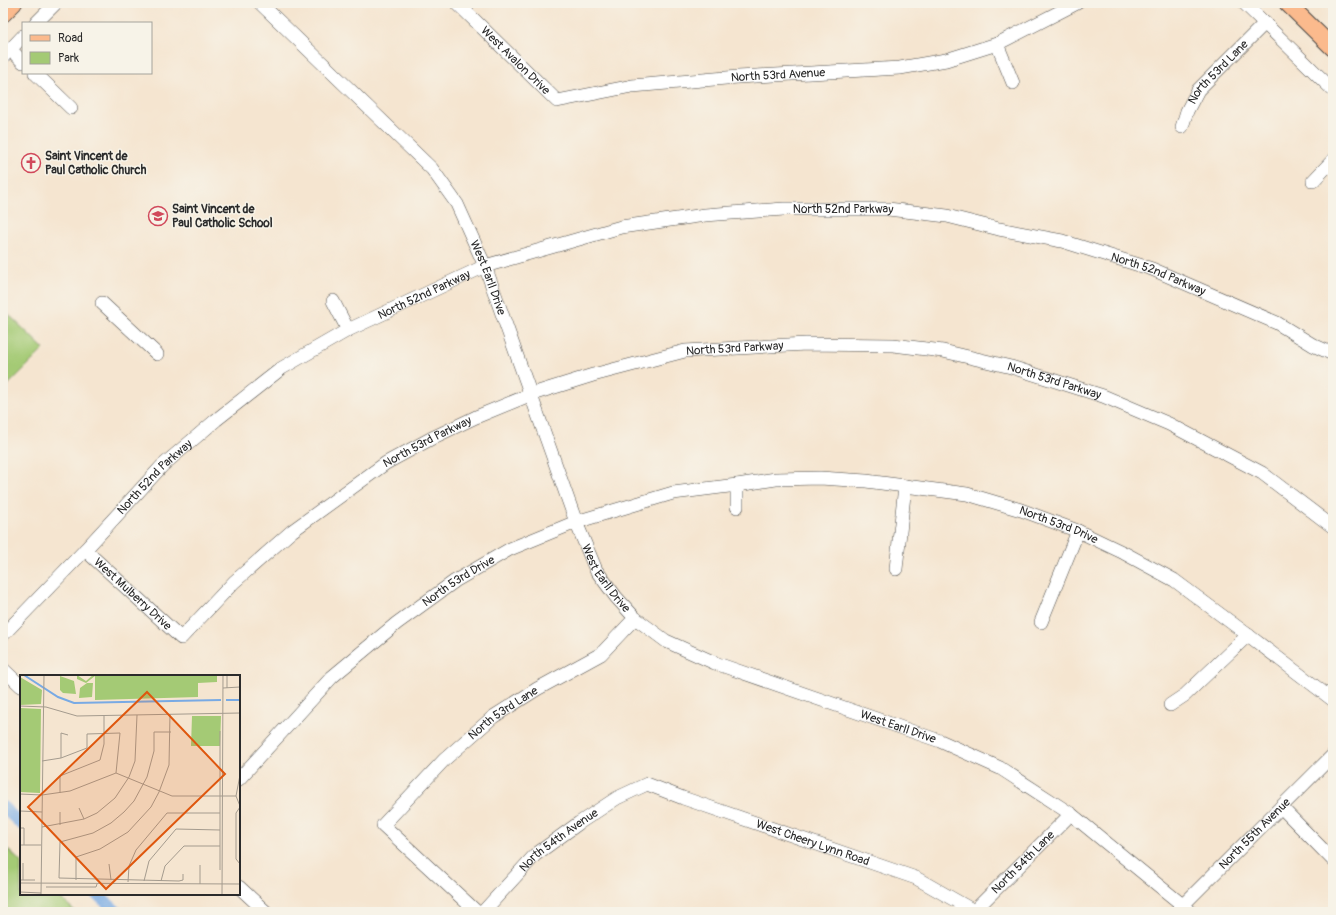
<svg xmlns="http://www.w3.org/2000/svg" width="1336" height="915" font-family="Pangolin,sans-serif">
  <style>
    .green { fill: #a4ca75; stroke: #687a50 }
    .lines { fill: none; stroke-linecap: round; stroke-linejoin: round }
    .canal { stroke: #78aae4; stroke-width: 12 }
    .minor-casing { stroke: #494744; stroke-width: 14 }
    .major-casing { stroke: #494744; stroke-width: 18 }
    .minor { stroke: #fff; stroke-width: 13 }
    .major { stroke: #fbba8d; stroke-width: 16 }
    .labels { text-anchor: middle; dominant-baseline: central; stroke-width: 3; stroke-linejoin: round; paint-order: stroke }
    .street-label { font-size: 12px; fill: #2b2b2b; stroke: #f7f3e8 }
    .poi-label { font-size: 12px; font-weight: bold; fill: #2b2b2b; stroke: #f7f3e8; text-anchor: start }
    .inset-river { fill: none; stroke: #78aae4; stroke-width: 2 }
    .inset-road { fill: none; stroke: #a49b8e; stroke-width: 1 }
    .view { fill: #df570e; fill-opacity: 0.15; stroke: #df570e; stroke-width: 2 }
    .inset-edge { fill: none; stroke: #2b2b2b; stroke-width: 2 }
  </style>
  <rect width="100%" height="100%" fill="#f7f3e8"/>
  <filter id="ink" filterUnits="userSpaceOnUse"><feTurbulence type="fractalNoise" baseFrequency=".025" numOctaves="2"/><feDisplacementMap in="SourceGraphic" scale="8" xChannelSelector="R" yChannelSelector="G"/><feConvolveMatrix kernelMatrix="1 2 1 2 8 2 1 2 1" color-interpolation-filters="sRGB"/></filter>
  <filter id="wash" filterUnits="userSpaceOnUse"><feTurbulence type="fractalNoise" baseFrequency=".012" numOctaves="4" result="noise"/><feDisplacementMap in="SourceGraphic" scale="16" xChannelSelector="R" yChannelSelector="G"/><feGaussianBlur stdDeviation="0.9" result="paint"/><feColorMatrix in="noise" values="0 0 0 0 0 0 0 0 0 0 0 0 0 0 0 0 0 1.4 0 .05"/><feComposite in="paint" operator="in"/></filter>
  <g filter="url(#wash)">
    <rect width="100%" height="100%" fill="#f5e5d0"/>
    <g class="green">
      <path d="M3,309L44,349L3,390Z"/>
      <path d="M3,845L21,862V894H56L76,912H3Z"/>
    </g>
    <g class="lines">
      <g class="canal">
        <path d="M3,807L21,824"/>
        <path d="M97,894L117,912"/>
      </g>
    </g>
  </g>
  <g filter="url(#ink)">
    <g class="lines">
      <defs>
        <g id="minor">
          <path id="s1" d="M260,3L432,169L457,204L485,266L576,522L596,570L616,597L635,618L666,641L715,663L940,741L1000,768L1071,814L1191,912"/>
          <path id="s2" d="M457,3L557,101L632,86L738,77L900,68L946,60L997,44L1077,3"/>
          <path d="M1244,3L1333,90"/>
          <path d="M36,23L56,3"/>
          <path d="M997,44L1013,83"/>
          <path d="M10,49L23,62"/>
          <path d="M3,57L23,36"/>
          <path d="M35,73L71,108"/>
          <path id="s3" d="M1182,127L1187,111L1198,90L1265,23"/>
          <path d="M1313,181L1333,160"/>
          <path d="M333,301L348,330"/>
          <path d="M102,303L157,354"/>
          <path d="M737,485V507"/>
          <path id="s4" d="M85,550L181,638L234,582L292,531L386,463L434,437L476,417L532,394L593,375L685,351L806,344L893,345L943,351L1011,367L1103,396L1169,424L1262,473L1333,527"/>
          <path d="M896,569L905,486"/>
          <path d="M1041,622L1078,531"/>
          <path id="s5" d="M3,635L85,550L162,466L216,420L282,368L348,330L485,266L621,227L705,215L784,209H888L947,216L999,229L1062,241L1152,269L1277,323L1313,345L1333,354"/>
          <path d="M3,669L21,686"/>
          <path d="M1170,705L1185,695L1248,635"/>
          <path id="s6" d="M239,779L332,677L397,623L455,581L510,549L576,522L673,493L737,485L776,479L820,478L866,481L967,494L1021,510L1078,531L1124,553L1174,580L1248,635L1333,700"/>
          <path d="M1281,807L1333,860"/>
          <path d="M239,887L266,912"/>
          <path id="s7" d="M477,912L383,825L444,760L493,717L537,689L601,654L635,618"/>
          <path id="s8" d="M483,912L535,855L579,823L617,798L647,784L683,798L916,878L974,911L1071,814"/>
          <path id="s9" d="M1176,912L1333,755"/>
        </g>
        <g id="major">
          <path d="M1287,3L1333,48"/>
          <path d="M3,14L14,3"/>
        </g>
      </defs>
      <use href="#minor" class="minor-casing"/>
      <use href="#major" class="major-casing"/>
      <use href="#minor" class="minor"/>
      <use href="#major" class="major"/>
    </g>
  </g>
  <defs>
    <symbol id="church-ring" viewBox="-11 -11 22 22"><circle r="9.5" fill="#f7f3e8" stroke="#d1495b" stroke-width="1.5"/><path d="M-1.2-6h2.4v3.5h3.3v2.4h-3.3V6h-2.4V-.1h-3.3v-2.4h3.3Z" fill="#d1495b"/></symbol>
    <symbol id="school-ring" viewBox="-11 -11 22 22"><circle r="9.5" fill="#f7f3e8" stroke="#d1495b" stroke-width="1.5"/><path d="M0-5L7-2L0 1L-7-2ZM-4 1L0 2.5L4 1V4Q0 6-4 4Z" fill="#d1495b"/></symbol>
  </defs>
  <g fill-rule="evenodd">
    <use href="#church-ring" x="20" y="152" width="22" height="22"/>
    <use href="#school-ring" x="147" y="205" width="22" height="22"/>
  </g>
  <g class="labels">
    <g class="street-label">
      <text stroke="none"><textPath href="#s2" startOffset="82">West Avalon Drive</textPath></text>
      <text stroke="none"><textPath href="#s3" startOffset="67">North 53rd Lane</textPath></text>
      <text stroke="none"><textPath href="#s2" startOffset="363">North 53rd Avenue</textPath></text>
      <text stroke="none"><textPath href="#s5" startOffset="979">North 52nd Parkway</textPath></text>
      <text stroke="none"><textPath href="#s5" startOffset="1303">North 52nd Parkway</textPath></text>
      <text stroke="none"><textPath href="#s1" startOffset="362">West Earll Drive</textPath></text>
      <text stroke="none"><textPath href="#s5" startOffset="547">North 52nd Parkway</textPath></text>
      <text stroke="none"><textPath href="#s4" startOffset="771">North 53rd Parkway</textPath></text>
      <text stroke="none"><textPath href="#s4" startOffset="1095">North 53rd Parkway</textPath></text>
      <text stroke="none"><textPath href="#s4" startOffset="447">North 53rd Parkway</textPath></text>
      <text stroke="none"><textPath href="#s5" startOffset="219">North 52nd Parkway</textPath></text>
      <text stroke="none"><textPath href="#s6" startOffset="923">North 53rd Drive</textPath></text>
      <text stroke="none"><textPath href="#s1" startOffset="686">West Earll Drive</textPath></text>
      <text stroke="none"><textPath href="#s6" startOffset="297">North 53rd Drive</textPath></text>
      <text stroke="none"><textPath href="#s4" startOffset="65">West Mulberry Drive</textPath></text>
      <text stroke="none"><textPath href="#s7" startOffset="293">North 53rd Lane</textPath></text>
      <text stroke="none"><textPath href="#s1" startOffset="1022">West Earll Drive</textPath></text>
      <text stroke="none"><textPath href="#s9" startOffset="111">North 55th Avenue</textPath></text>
      <text stroke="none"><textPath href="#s8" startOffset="105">North 54th Avenue</textPath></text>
      <text stroke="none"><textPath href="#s8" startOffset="386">West Cheery Lynn Road</textPath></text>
      <text stroke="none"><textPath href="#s8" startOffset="631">North 54th Lane</textPath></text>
    </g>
    <g class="poi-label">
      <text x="45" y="156">Saint Vincent de<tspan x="45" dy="14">Paul Catholic Church</tspan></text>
      <text x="172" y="209">Saint Vincent de<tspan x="172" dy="14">Paul Catholic School</tspan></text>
    </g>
  </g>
  <g transform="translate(20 675)">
    <rect width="220" height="220" fill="#f5e5d0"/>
    <path d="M57,0L66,6L73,0H197V7L178,8V22L75,25V1L66,8L57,4ZM40,1L54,6L56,19L43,18L40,15ZM0,2L22,15L21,29L0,30ZM67,8H73L72,22L59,23L60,13ZM0,33L21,34L20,118L0,117ZM172,41H201L200,71H171Z" fill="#a4ca75"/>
    <path class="inset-river" d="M4,0L38,22L54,28L201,25M206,25H220"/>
    <path class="inset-road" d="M203,13L220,12M207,13V0M0,31L26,32L57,41L220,38M151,57H134V76L127,102L114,126L104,137L91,148L73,158L40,167L39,203L159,206L163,205V199M41,83V58L48,60M22,86L41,83L67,73V59L100,58L96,98M220,100L216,121L220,131M40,118V101L80,85L84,69V41M0,119L22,120L50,116L96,98L152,121H216M220,132L216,138V184L220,189M59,133L64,144M0,136L22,137M40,150V137M22,152L64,144L77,138L95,123L109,102L115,86L117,40M0,153H4V170M0,170H21M3,188V205M89,189L91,205M200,195V56M0,205H15M56,205V182L80,174L108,157L131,132L139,117L149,90L150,39M124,206L129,186L156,154L200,155M141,206L145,191L164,171H200M108,207L109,191L116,175L147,138H200M0,208L220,209M180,209V190M26,212H76L77,209M0,217L21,218M21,220L24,0M202,220L203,0"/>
    <path class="view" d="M127,17L205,99L86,214L8,132Z"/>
    <rect width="220" height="220" class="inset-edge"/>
  </g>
  <rect width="1336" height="915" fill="none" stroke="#f7f3e8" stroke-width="16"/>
  <rect x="22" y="22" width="130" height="52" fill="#f7f3e8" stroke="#a5a39c"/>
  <rect x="30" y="35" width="20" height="6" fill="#fbba8d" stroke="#a5a39c"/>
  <text x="58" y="42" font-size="12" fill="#2b2b2b">Road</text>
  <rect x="30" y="52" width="20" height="12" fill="#a4ca75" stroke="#a5a39c"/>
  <text x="58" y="62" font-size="12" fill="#2b2b2b">Park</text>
</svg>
